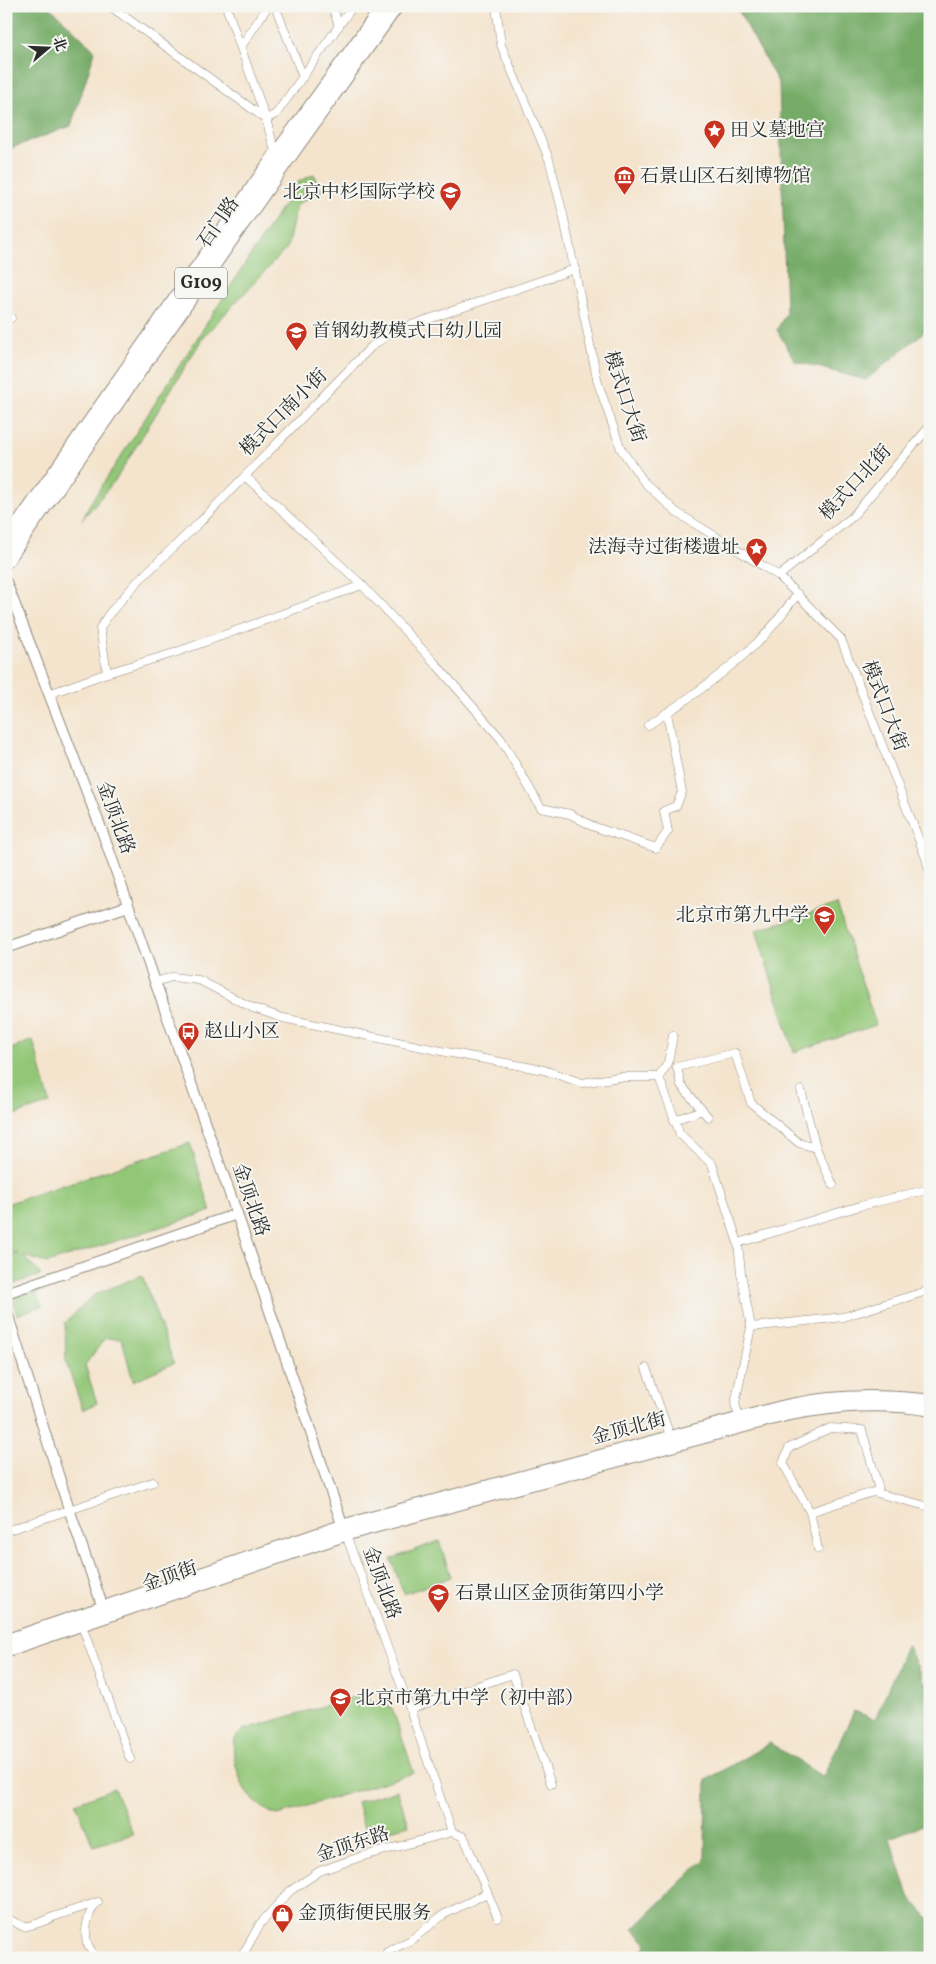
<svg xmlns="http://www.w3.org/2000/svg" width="936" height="1964" font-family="Vollkorn,'Noto Serif SC',serif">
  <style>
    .green { fill: #93c778; stroke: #5f7952 }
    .forest { fill: #76ac68; stroke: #506c4a }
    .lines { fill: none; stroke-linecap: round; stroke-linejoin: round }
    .minor-casing { stroke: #90887c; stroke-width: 9 }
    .tertiary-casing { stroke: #90887c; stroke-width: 12 }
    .secondary-casing { stroke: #90887c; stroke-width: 13 }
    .trunk-casing { stroke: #90887c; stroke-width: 16 }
    .minor { stroke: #fff; stroke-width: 8 }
    .tertiary { stroke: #fff; stroke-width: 10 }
    .secondary { stroke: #fff; stroke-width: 11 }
    .trunk { stroke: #fff; stroke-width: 14 }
    .labels { text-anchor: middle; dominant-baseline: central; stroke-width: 4; stroke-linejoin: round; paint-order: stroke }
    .shield { fill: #f6f6f2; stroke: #686867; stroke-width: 1 }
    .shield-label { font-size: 18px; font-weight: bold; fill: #2b2b2b }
    .poi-label { font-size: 19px; fill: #2b2b2b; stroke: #f6f6f2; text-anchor: start }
    .street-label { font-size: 19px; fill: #2b2b2b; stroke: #f6f6f2 }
  </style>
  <rect width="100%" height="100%" fill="#f6f6f2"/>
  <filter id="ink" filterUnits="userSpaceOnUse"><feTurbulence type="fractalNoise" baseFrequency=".02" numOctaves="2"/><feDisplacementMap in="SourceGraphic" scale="10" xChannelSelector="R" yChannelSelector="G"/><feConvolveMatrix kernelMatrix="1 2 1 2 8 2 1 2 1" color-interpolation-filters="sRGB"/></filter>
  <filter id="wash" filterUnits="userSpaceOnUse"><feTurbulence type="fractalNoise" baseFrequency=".0096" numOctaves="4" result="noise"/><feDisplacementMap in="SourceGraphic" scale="20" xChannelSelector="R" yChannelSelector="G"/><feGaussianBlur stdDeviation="1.12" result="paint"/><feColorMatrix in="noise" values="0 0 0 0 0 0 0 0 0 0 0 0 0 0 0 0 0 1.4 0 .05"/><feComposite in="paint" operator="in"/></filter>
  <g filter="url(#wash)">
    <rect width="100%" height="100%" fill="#f4e4cd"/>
    <g class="green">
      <path d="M314,174L322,191L297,204L287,248L204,336L116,479L82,520L88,507L298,182Z"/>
      <path d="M837,905L876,1025L794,1052L756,930Z"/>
      <path d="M33,1040L50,1103L9,1117L6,1109V1051Z"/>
      <path d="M190,1143L211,1211L47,1263L23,1256L41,1275L7,1286L6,1254H19L6,1250V1204Z"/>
      <path d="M142,1275L174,1363L133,1381L122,1339L105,1338L85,1365L97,1403L83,1410L66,1362L65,1323L94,1295Z"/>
      <path d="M44,1287V1291L36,1293L42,1306L17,1315L12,1298Z"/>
      <path d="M439,1541L451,1577L404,1594L391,1559Z"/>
      <path d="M357,1696L370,1699L392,1708L414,1773L278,1815C271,1815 254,1801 249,1796C241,1786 231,1755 234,1743C235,1737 239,1734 243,1730Z"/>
      <path d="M114,1788L133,1834L93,1846L76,1803Z"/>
      <path d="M397,1790L409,1825L366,1836L357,1802Z"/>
    </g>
    <g class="forest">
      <path d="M6,6H49L95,51L71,126L6,150Z"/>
      <path d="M736,6H930V317L923,333L866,380L795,361L777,330L786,313L779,84Z"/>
      <path d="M907,1644L925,1684L930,1682V1822L890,1838L909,1896L930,1920V1958H636L647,1944L633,1929L705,1859L706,1780L770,1743L823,1777L854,1711L875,1719Z"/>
    </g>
  </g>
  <g filter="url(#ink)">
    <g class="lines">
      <defs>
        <g id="minor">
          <path d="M110,6L266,119L276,114L353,6"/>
          <path d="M226,6L266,119L276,155"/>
          <path d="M275,6L303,77"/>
          <path d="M332,6L339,26"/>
          <path d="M496,6L501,45L549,159L563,214L598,383L621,449L644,482L676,512L779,576L841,639L926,858L930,875"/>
          <path d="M241,47L268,6"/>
          <path d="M6,321L11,318"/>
          <path d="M245,476L362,585L435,663L501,739L541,808L570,814L592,826L656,848L668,831L664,811L676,806L682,792L667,713"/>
          <path d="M779,576L852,517L930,426"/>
          <path d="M107,673L100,628L109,614L137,582L201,521L371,347L391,332L575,269"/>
          <path d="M49,694L107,673L174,653L362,585"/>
          <path d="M648,725C686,701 725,673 759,641C773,628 785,609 798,594"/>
          <path d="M155,982L172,977L199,980L253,1008L283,1018L441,1051L544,1070L582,1083L619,1077H659"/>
          <path d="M659,1077L680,1134L712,1164L738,1243L741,1273L751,1327L735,1404L741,1422"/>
          <path d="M659,1077L668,1063L673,1035"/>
          <path d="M801,1090L816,1148L833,1185"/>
          <path d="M708,1117L681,1085L677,1067L735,1053L751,1103L799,1143L816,1148"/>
          <path d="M674,1120L703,1110"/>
          <path d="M738,1243L860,1206L930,1189"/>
          <path d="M751,1327L843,1317L930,1290"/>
          <path d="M646,1368L670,1436"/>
          <path d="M810,1512L783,1463L789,1448L830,1428L862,1430L878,1486V1493"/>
          <path d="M6,1531L153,1482"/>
          <path d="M346,1535L410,1709L452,1832"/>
          <path d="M818,1549L810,1512L873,1492L930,1507"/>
          <path d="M82,1626L130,1759"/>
          <path d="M410,1709L513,1674L551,1784"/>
          <path d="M452,1832L464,1837L498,1918"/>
          <path d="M96,1903C88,1913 82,1935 89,1947C91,1951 94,1955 97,1958"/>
          <path d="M6,1918L24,1927L39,1923L53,1917L98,1902"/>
          <path d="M241,1958L260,1924L290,1891L320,1871L360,1857L452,1832"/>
          <path d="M385,1958L387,1952L411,1940L443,1915L487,1893"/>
        </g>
        <g id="tertiary">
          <path d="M6,582L102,831L237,1214L345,1533"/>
          <path d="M6,948L128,906"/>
          <path d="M6,1293L237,1214"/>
          <path d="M6,1310L69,1509L103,1608"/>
        </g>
        <g id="secondary">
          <path d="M6,1640L343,1525L739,1418C759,1413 779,1406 799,1403C843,1394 886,1396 930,1400"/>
          <path d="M6,1651L346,1535L787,1415C837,1406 880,1402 930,1410"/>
        </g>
        <g id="trunk">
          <path d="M6,543L276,155L384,6"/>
          <path d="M6,561L283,165L396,6"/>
        </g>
      </defs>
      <use href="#minor" class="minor-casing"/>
      <use href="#tertiary" class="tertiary-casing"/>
      <use href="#secondary" class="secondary-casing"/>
      <use href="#trunk" class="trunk-casing"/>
      <use href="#minor" class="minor"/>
      <use href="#tertiary" class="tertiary"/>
      <use href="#secondary" class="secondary"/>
      <use href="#trunk" class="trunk"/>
    </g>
  </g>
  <defs>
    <symbol id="sight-pin" viewBox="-11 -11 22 30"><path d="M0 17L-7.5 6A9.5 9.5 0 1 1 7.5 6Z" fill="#c8321e" stroke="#f6f6f2"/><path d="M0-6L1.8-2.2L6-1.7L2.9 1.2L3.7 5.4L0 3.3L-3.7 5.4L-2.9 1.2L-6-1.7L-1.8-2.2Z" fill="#fff"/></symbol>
    <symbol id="museum-pin" viewBox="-11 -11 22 30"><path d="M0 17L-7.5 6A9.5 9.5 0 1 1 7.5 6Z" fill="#c8321e" stroke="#f6f6f2"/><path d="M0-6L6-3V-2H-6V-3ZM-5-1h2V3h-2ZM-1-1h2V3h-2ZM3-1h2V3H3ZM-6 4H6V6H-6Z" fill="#fff"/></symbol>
    <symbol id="school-pin" viewBox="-11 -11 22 30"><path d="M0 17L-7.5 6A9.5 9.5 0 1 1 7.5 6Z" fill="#c8321e" stroke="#f6f6f2"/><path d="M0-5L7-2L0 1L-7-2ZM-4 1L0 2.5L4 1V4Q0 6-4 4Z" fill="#fff"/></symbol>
    <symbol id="bus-pin" viewBox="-11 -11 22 30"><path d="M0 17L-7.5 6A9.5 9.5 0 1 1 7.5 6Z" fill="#c8321e" stroke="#f6f6f2"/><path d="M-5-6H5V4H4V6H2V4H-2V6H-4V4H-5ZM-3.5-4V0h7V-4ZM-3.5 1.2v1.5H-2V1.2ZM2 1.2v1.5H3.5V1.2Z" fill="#fff"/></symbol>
    <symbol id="shop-pin" viewBox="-11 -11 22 30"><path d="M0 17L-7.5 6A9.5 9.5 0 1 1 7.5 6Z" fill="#c8321e" stroke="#f6f6f2"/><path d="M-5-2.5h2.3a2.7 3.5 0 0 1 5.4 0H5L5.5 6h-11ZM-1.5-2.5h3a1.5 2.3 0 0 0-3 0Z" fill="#fff"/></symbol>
  </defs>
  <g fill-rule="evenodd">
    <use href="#sight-pin" x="702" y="118" width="25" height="34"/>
    <use href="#museum-pin" x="612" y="164" width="25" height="34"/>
    <use href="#school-pin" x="438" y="180" width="25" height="34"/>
    <use href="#school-pin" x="284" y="320" width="25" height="34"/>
    <use href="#sight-pin" x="744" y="536" width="25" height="34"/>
    <use href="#school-pin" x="812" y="904" width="25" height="34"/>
    <use href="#bus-pin" x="176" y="1020" width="25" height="34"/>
    <use href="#school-pin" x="426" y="1582" width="25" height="34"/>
    <use href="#school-pin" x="328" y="1686" width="25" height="34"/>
    <use href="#shop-pin" x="270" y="1902" width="25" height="34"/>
  </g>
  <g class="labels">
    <rect class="shield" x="175" y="267.5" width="52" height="31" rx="4"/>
    <g class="shield-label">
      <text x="201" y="283">G109</text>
    </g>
    <g class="poi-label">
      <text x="730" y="131">田义墓地宫</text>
      <text x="640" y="177">石景山区石刻博物馆</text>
      <text x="435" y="193" text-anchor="end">北京中杉国际学校</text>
      <text x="312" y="332">首钢幼教模式口幼儿园</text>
      <text x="740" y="548" text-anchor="end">法海寺过街楼遗址</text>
      <text x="809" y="916" text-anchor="end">北京市第九中学</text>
      <text x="204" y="1032">赵山小区</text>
      <text x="455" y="1594">石景山区金顶街第四小学</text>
      <text x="356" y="1699">北京市第九中学（初中部）</text>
      <text x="298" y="1914">金顶街便民服务</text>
    </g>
    <g class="street-label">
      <text transform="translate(219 223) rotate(-55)">石门路</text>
      <text transform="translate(624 397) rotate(72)">模式口大街</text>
      <text transform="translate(284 413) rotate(-45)">模式口南小街</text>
      <text transform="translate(856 483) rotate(-47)">模式口北街</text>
      <text transform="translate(884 706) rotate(69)">模式口大街</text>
      <text transform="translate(115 818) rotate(70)">金顶北路</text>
      <text transform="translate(250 1200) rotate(71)">金顶北路</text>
      <text transform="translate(629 1429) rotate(-15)">金顶北街</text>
      <text transform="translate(170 1577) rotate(-19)">金顶街</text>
      <text transform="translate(381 1583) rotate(70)">金顶北路</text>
      <text transform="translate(353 1845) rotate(-18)">金顶东路</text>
    </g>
  </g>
  <rect width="936" height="1964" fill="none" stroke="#f6f6f2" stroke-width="25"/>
  <g transform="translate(48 48) rotate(71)" stroke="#f6f6f2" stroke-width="4" paint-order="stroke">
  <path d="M0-4L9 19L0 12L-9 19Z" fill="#2b2b2b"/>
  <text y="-8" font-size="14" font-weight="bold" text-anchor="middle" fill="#2b2b2b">北</text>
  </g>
</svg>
